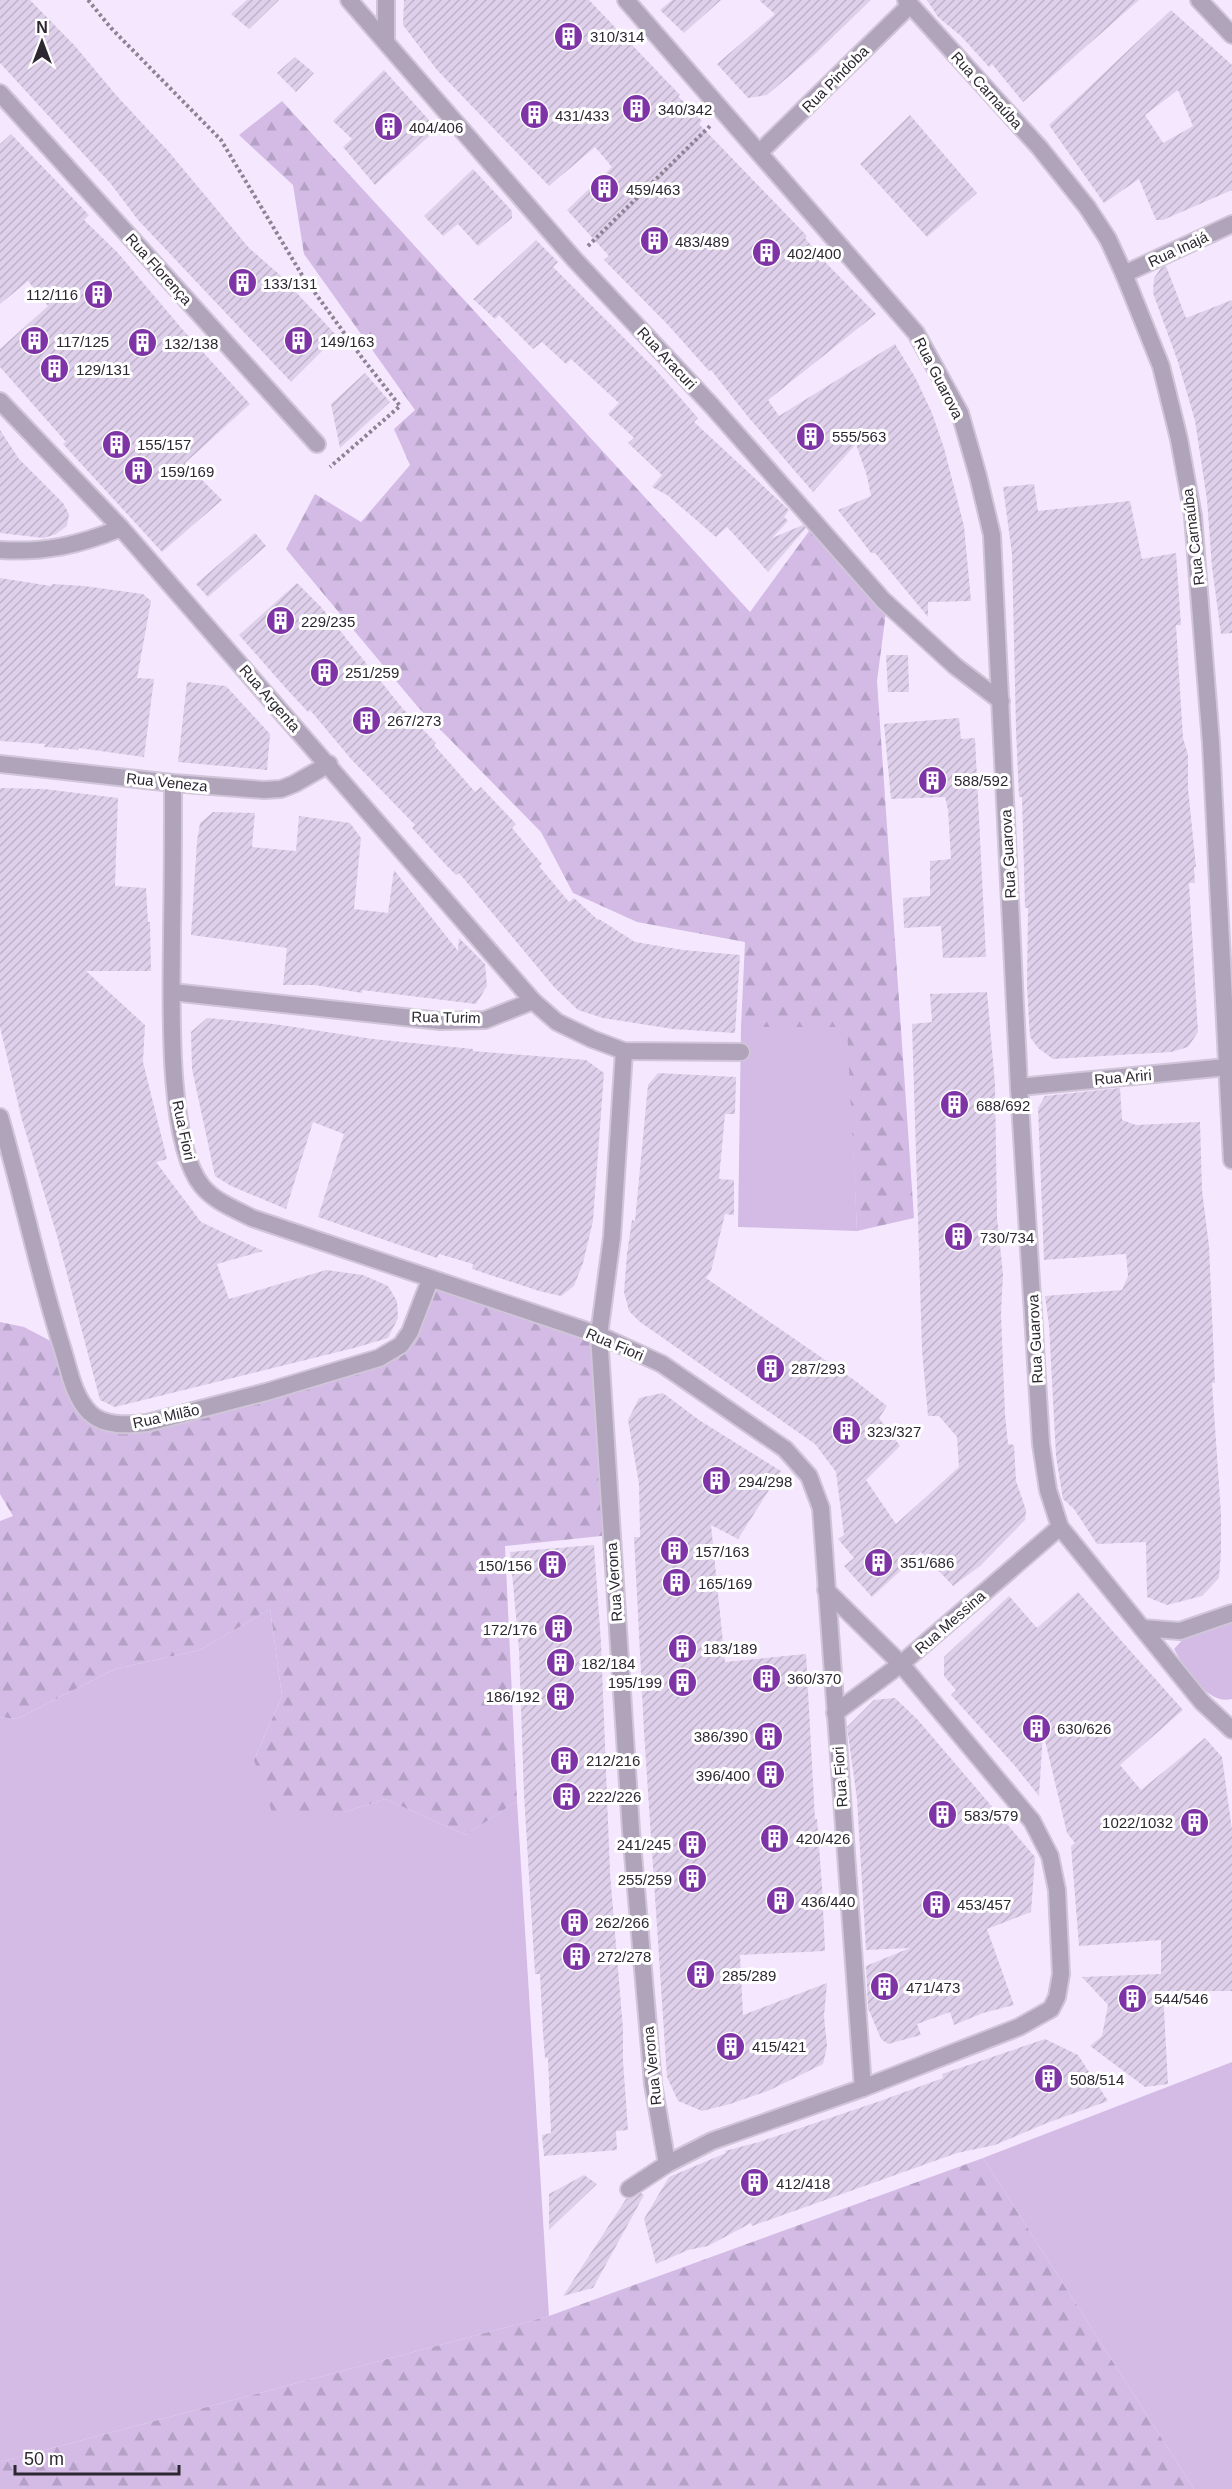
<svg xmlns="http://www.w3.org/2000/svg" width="1232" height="2489" font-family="Arial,sans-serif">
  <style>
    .green { fill: #d3bbe5 }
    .forest { fill: url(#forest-firs) }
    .building { fill: url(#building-hatch); fill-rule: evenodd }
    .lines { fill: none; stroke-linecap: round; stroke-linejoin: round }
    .minor-casing { stroke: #d1c5d9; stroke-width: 20 }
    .path { stroke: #8c8393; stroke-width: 4; stroke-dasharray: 3 3; stroke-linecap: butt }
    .minor { stroke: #b0a4ba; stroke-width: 16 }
    .labels { text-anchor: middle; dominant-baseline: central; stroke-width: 6; stroke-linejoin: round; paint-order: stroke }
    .poi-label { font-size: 15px; fill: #2d2731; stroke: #fff; text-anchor: start }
    .street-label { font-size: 15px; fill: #2d2731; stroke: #fff }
  </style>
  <defs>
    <pattern id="forest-firs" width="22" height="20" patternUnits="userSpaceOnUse" patternTransform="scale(1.5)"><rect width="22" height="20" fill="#d3bbe5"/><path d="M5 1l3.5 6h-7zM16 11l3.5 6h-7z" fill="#b5a1c5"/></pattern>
    <pattern id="building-hatch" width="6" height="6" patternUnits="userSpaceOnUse" patternTransform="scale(1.5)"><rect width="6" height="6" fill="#decfea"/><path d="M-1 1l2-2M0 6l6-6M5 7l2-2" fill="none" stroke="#bfb2c9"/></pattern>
  </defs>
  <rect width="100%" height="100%" fill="#f5e8fe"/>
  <g class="green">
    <path d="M741,1027H848L857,1231L738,1227Z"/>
    <path d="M270,1609L282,1696L254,1760L345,1812L385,1799L466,1835L517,1801L549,2316L0,2462V1717L17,1719L115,1669L200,1650Z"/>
    <path d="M1232,1622V1699C1207,1706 1184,1666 1174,1649L1186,1636Z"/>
    <path d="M1232,2062V2489H1194L983,2158Z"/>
  </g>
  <g class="forest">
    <path d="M282,101L750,612L815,523L886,612L877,681L914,1218L857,1231L847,1027H741L745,942L637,922L573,893L541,832L417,706L286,549L315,494L361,522L410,465L394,429L415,410L304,254L293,185L239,135Z"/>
    <path d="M430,1280L599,1335L611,1535L505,1546L517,1801L466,1835L385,1799L345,1812H272L254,1760L282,1696L270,1609L200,1650L115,1669L17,1719L0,1717V1521L13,1516L0,1494V1322L24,1327L62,1347L92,1415L147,1423L379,1358L417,1317Z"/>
    <path d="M983,2158L1194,2489H0V2462L549,2316Z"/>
  </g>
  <g class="building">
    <path d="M0,0H30L75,46L116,95L169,152L249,248L280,275L337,336L291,382L138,220L111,184L0,63Z"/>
    <path d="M247,0H279L249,29L231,14Z"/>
    <path d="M404,0H589L680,95L678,96L702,121L699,124L807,236L805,238L826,263L876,314L768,400L779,416L895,344L915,377L932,413L944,448L964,526L971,601L928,602V617L875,553H871L838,510L871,496L867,476L856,444L813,492L749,418L711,370L709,371L669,326L604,260L609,256L567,210L612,167L595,147L549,186L437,70L403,25Z"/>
    <path d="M672,0H721L684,33L660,10Z"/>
    <path d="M759,0H871L815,54L767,95L748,98L717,64L775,14Z"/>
    <path d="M927,0H1139L1023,102L992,64L989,67L961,36L938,17Z"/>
    <path d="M1171,10L1232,65V190L1163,220H1156L1139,179L1104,203L1049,125ZM1178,90L1193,126L1163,143L1145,115Z"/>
    <path d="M295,57L314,73L296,92L277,73Z"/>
    <path d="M384,70L437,129L375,185L343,147L352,139L333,121Z"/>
    <path d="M910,115L977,193L927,237L860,164Z"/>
    <path d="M11,134L89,215L84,220L118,253L183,330L250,404L185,463L222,500L162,552L63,444L66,442L0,367V349L48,306L28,281L0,304V144Z"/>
    <path d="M473,169L512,211V218L478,246L458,224L443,236L424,216Z"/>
    <path d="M536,240L558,262L553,267L655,369L698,418L694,422L789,510L784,517L788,521L772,538L803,525L806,528L768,572L727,527L716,537L667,495L652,487L662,475L628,443L634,438L608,414L619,403L571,359L566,364L542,342L533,349L499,315L495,319L473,299Z"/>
    <path d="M1166,266L1186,318L1232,300V633L1221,634L1212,567L1207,500L1195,421L1178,362L1153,293L1154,278L1161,268Z"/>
    <path d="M365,373L390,402L340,448L331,404Z"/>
    <path d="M0,430L19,459L63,503L69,514L67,526L56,534L44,538L0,533Z"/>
    <path d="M1034,484L1038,511L1130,501L1142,559L1176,553L1181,625H1176L1183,738L1188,755V788L1196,867H1194L1195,883H1189L1198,1032L1188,1047L1171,1052L1053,1059L1038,1048L1030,1037L1027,986L1028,908H1025L1022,797H1019L1016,730L1012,554L1003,487Z"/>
    <path d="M255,533L266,546L208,597L196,584Z"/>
    <path d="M0,578L51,586L52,584L84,586L143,594L151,601L137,678L154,679L144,757L79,748L78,750L61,748L44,747L45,744L0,741Z"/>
    <path d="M297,583L321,607L403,709L436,743L434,745L475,792L481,787L516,824L512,828L542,864L539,866L569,902L574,898L598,920L599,919L635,942L683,950L740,955L735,1033L673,1029L603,1018L578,1010L554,987L459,873L456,875L445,864L412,828L415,825L351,759L310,710L308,712L283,685L239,635Z"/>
    <path d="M886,655H908L909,692H888Z"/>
    <path d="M187,682L226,686L270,734L267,770L178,762Z"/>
    <path d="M959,718L961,739L975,738L986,957L943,958L941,926L904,928L903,898L930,896V861L951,859L948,810L945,797L891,799L884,724Z"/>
    <path d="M0,788L44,789L118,798L115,886L146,888L148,922H150L151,971H86L145,1025L143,1062L167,1159L156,1162L201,1222L263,1251L217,1264L229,1299L326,1270L363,1275L388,1286L397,1301L398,1318L388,1338L358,1347L115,1407L100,1400L57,1236L22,1120L0,1027Z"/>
    <path d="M213,812L255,813L252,847L296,851L299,816L350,823L361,838L354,909L388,913L394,870L458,951L459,938L485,964L487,986L476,1004L362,990V993L315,985H283L287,948L191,935L197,841L200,823Z"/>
    <path d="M987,992L995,1084L997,1217L1003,1274L1001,1313L1005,1414L1008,1444L1014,1445L1016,1481L1026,1510L1025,1520L980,1566L953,1586L921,1552L872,1597L844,1566L854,1558L838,1539L844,1535L836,1472L815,1444L640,1322L629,1311L624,1292L627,1254L632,1220L635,1221L648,1085L658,1073L736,1077L735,1114H725L719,1179L734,1180V1215L725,1214L711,1271L706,1278L857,1382L887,1406L879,1418L900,1446L866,1480L896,1524L959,1467L957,1437L939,1416H928L922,1350L912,1024L932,1022L930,994Z"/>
    <path d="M207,1018L274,1024L373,1039L473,1049V1051L586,1060L604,1073L593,1221L583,1263L574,1286L561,1296L539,1291L472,1269L473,1264L439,1254L437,1258L318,1217L344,1134L313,1122L286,1209L231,1186L215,1176L192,1069L191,1032Z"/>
    <path d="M1120,1088L1122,1120L1136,1125L1200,1122L1202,1190L1209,1246L1215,1383H1212L1221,1514V1551L1219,1578L1202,1596L1167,1605L1147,1597L1146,1542L1097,1544L1074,1509L1063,1499L1056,1456L1049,1325L1045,1296L1122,1290L1128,1276L1126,1254L1044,1260L1038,1108L1045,1096Z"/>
    <path d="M663,1393L699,1420L781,1471L738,1539L711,1525L725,1662L806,1654L815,1819H817L822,1886L825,1951L740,1955L743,2015L827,1983L824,2016L827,2046L823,2064L768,2091L730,2104L702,2111L678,2101L667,2077L644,1732L634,1537H640L639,1484L628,1420L639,1398Z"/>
    <path d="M594,1545L601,1642L610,1873L623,2029V2061L628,2130L616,2131L617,2150L544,2156L542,2135L551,2133L548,2058H545L543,2033L540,1974H535L524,1795L519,1649L510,1552Z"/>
    <path d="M1078,1592L1183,1710L1120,1765L1141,1790L1205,1738L1222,1757L1232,1830V1991H1163L1168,2084L1145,2087L1090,2046L1102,2036L1108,2005L1082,1977L1161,1974V1940L1079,1946L1071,1846L1075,1843L1067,1833L1043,1732L1039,1796L1015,1766L951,1695L956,1690L944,1676V1657L1009,1596L1037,1628Z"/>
    <path d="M895,1698L918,1720L1035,1857L1031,1912L987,1929L1014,2005L983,2013L954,2025L950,2012L917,2024L921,2035L888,2044L881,2039L868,2008L866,1966L910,1948L866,1950L857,1799L847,1727L874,1700Z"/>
    <path d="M1045,2039L1078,2055L1108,2101L1047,2123L995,2145L957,2153L752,2226L751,2223L708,2246L688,2250L656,2264L644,2219L669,2177L726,2153L725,2151L759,2142L880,2101L943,2078L942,2074Z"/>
    <path d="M584,2175L597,2184L549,2230V2194Z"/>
    <path d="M641,2193L644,2195L593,2288L563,2296L626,2199L634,2198Z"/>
  </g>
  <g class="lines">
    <defs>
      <g id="minor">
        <path d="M349,0L575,260L712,406L883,600L955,666L1001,701"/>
        <path d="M386,0V40"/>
        <path d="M626,0L916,333L960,413L978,476L992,535L1019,1087L1041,1444L1048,1490L1060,1527L1202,1702L1232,1730"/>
        <path d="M906,0L1039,147L1087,207L1108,239L1124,274L1161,366L1179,439L1193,516L1211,743L1232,1160"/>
        <path d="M1199,0L1232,35"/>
        <path d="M0,93L317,444"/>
        <path d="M760,152L910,5"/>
        <path d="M1124,274L1232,224"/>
        <path d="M0,401L121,528L533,1001"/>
        <path d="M0,550C45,553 79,545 121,528"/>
        <path d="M0,764L173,783L264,790L281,789L294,784L329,764"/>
        <path d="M173,783C173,832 173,881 172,930C172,989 165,1141 202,1186C215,1202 235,1209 252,1218L599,1335L662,1364L785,1449L809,1476L821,1508L863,2088"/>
        <path d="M172,992L440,1021L485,1020L533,1001L557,1022L592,1039L624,1051L741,1052"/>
        <path d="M624,1051L612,1237L599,1335L631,1831L653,2084L667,2164L712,2141L863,2088L1019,2027L1051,2009L1057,1997L1061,1974L1057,1890L1050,1856L1032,1821L901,1664L826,1590"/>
        <path d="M1019,1087L1227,1067"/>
        <path d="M0,1117C22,1193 38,1271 62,1347C69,1369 73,1396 90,1413C105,1427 128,1425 147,1423L266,1392L379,1358L401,1345L410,1332L430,1280"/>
        <path d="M1142,1628L1180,1631L1232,1613"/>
        <path d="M835,1713L901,1664L1060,1527"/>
        <path d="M629,2189L667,2164"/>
      </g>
    </defs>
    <use href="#minor" class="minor-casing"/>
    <g class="path">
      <path d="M88,0L111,28L221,140L302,275L363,359L400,406L330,467"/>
      <path d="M588,246L711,125"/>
    </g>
    <use href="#minor" class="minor"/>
  </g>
  <defs>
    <symbol id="building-disc" viewBox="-11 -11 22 22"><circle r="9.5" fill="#7e34a7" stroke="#fff"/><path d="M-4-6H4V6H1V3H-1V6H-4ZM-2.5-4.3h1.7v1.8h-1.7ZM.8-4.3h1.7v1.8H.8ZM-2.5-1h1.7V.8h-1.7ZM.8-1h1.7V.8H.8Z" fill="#fff"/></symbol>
  </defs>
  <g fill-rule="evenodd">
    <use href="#building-disc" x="552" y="20" width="33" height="33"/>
    <use href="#building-disc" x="620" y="92" width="33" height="33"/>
    <use href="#building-disc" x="518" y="98" width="33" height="33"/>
    <use href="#building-disc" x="372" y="110" width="33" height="33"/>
    <use href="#building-disc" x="588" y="172" width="33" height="33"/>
    <use href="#building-disc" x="638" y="224" width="33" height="33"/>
    <use href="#building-disc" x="750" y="236" width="33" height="33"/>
    <use href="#building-disc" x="226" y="266" width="33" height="33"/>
    <use href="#building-disc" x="82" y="278" width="33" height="33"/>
    <use href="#building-disc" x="18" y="324" width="33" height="33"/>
    <use href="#building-disc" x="282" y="324" width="33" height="33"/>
    <use href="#building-disc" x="126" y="326" width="33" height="33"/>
    <use href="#building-disc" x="38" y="352" width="33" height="33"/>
    <use href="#building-disc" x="794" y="420" width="33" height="33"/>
    <use href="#building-disc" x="100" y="428" width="33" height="33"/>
    <use href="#building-disc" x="122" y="454" width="33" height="33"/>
    <use href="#building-disc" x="264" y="604" width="33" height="33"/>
    <use href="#building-disc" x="308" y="656" width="33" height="33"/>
    <use href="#building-disc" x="350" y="704" width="33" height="33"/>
    <use href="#building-disc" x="916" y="764" width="33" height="33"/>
    <use href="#building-disc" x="938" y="1088" width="33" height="33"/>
    <use href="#building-disc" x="942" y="1220" width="33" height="33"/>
    <use href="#building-disc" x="754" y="1352" width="33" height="33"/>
    <use href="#building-disc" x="830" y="1414" width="33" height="33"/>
    <use href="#building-disc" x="700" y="1464" width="33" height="33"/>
    <use href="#building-disc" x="658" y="1534" width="33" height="33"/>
    <use href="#building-disc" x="862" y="1546" width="33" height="33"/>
    <use href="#building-disc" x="536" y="1548" width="33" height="33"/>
    <use href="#building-disc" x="660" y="1566" width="33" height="33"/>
    <use href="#building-disc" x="542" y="1612" width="33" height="33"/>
    <use href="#building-disc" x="666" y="1632" width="33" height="33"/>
    <use href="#building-disc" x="544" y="1646" width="33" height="33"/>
    <use href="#building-disc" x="750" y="1662" width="33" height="33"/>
    <use href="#building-disc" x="666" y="1666" width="33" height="33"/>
    <use href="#building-disc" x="544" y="1680" width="33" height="33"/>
    <use href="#building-disc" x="1020" y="1712" width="33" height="33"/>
    <use href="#building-disc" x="752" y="1720" width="33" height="33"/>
    <use href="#building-disc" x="548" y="1744" width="33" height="33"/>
    <use href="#building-disc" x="754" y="1758" width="33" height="33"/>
    <use href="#building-disc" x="550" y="1780" width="33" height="33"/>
    <use href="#building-disc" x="926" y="1798" width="33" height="33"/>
    <use href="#building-disc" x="1178" y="1806" width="33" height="33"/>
    <use href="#building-disc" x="758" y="1822" width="33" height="33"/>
    <use href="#building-disc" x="676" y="1828" width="33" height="33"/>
    <use href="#building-disc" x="676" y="1862" width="33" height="33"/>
    <use href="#building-disc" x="764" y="1884" width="33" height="33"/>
    <use href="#building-disc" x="920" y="1888" width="33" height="33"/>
    <use href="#building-disc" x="558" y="1906" width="33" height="33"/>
    <use href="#building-disc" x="560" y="1940" width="33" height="33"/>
    <use href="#building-disc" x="684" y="1958" width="33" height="33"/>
    <use href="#building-disc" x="868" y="1970" width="33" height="33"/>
    <use href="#building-disc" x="1116" y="1982" width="33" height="33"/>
    <use href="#building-disc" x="714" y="2030" width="33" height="33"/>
    <use href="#building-disc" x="1032" y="2062" width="33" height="33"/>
    <use href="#building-disc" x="738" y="2166" width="33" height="33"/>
  </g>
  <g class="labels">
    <g class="poi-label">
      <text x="590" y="36">310/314</text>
      <text x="658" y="109">340/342</text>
      <text x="555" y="115">431/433</text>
      <text x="409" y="127">404/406</text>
      <text x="626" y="189">459/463</text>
      <text x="675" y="241">483/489</text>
      <text x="787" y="253">402/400</text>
      <text x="263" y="283">133/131</text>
      <text x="78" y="294" text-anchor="end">112/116</text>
      <text x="56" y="341">117/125</text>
      <text x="320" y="341">149/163</text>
      <text x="164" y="343">132/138</text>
      <text x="76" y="369">129/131</text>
      <text x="832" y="436">555/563</text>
      <text x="137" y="444">155/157</text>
      <text x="160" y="471">159/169</text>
      <text x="301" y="621">229/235</text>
      <text x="345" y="672">251/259</text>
      <text x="387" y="720">267/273</text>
      <text x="954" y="780">588/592</text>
      <text x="976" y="1105">688/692</text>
      <text x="980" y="1237">730/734</text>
      <text x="791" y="1368">287/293</text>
      <text x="867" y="1431">323/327</text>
      <text x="738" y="1481">294/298</text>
      <text x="695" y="1551">157/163</text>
      <text x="900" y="1562">351/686</text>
      <text x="532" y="1565" text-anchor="end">150/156</text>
      <text x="698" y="1583">165/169</text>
      <text x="537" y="1629" text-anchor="end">172/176</text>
      <text x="703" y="1648">183/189</text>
      <text x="581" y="1663">182/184</text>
      <text x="787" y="1678">360/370</text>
      <text x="662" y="1682" text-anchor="end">195/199</text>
      <text x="540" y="1696" text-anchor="end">186/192</text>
      <text x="1057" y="1728">630/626</text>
      <text x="748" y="1736" text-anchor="end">386/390</text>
      <text x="586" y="1760">212/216</text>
      <text x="750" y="1775" text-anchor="end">396/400</text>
      <text x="587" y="1796">222/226</text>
      <text x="964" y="1815">583/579</text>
      <text x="1173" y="1822" text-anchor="end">1022/1032</text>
      <text x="796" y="1838">420/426</text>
      <text x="671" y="1844" text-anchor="end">241/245</text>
      <text x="672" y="1879" text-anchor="end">255/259</text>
      <text x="801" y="1901">436/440</text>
      <text x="957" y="1904">453/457</text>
      <text x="595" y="1922">262/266</text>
      <text x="597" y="1956">272/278</text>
      <text x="722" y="1975">285/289</text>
      <text x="906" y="1987">471/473</text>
      <text x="1154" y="1998">544/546</text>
      <text x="752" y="2046">415/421</text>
      <text x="1070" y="2079">508/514</text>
      <text x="776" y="2183">412/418</text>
    </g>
    <g class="street-label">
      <text transform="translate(835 79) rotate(-45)">Rua Pindoba</text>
      <text transform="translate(987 90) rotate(48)">Rua Carnaúba</text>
      <text transform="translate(1178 249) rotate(-25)">Rua Inajá</text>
      <text transform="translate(159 269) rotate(48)">Rua Florença</text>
      <text transform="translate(667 358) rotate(47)">Rua Aracuri</text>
      <text transform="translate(939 378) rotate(63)">Rua Guarova</text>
      <text transform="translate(1193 537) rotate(-97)">Rua Carnaúba</text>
      <text transform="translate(270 698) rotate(49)">Rua Argenta</text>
      <text transform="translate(167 782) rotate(6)">Rua Veneza</text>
      <text transform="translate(1008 854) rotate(-93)">Rua Guarova</text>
      <text transform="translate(446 1017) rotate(1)">Rua Turim</text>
      <text transform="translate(1123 1077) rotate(-5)">Rua Ariri</text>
      <text transform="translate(184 1130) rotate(78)">Rua Fiori</text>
      <text transform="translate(1035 1339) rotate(-93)">Rua Guarova</text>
      <text transform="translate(615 1344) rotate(23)">Rua Fiori</text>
      <text transform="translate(166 1416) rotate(-12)">Rua Milão</text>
      <text transform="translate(614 1582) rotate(-94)">Rua Verona</text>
      <text transform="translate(950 1622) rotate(-41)">Rua Messina</text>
      <text transform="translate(840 1777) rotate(-94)">Rua Fiori</text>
      <text transform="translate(652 2066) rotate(-96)">Rua Verona</text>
    </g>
  </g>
  <g transform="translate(42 42)" stroke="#ffffff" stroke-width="4.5" paint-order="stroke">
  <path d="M0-4.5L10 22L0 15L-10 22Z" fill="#2d2731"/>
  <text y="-9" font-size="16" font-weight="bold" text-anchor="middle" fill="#2d2731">N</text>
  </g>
  <path d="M15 2465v9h164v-9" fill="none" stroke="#2d2731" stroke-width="3"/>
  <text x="24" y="2465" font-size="18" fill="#2d2731" stroke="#ffffff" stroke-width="4.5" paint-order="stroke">50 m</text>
</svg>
